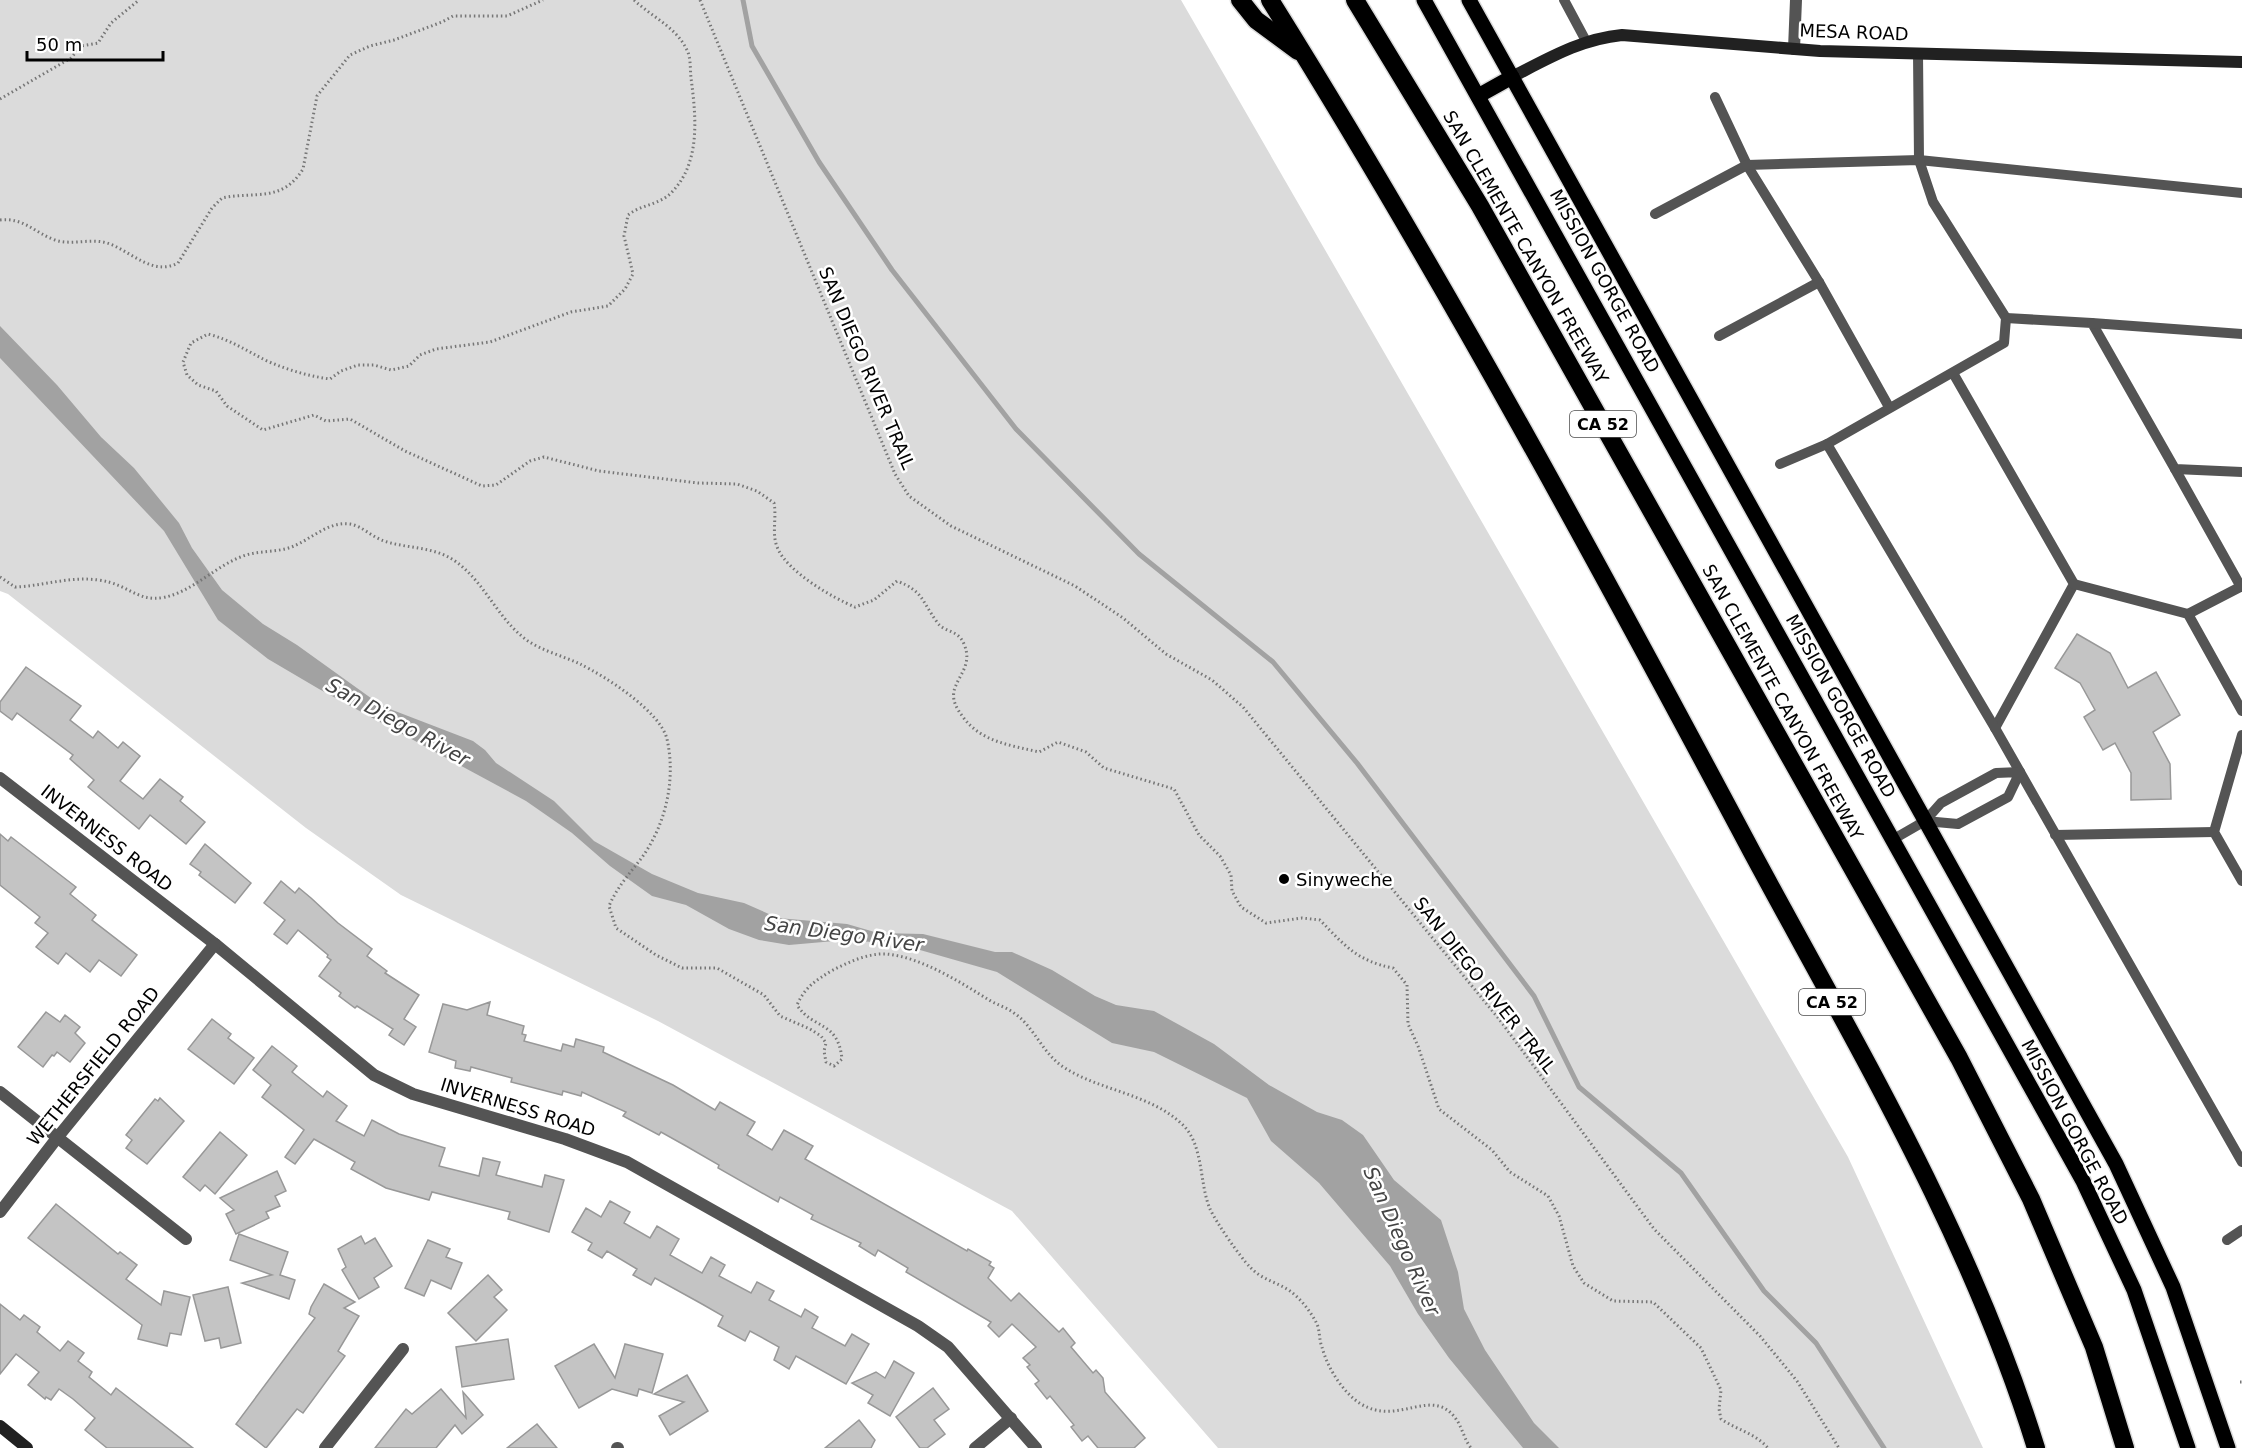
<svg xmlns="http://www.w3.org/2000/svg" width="2242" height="1448" font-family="'DejaVu Sans',sans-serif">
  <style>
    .green { fill: #dbdbdb }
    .water { fill: #a2a2a2 }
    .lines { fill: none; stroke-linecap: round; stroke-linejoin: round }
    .stream { stroke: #a2a2a2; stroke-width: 5 }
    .building { fill: #c4c4c4; stroke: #989898; stroke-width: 1.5 }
    .primary-casing { stroke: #dbdbdb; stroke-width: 18 }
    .highway-casing { stroke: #dbdbdb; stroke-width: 21 }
    .path { stroke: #767676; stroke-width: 3; stroke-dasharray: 1.5 3; stroke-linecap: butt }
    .lane { stroke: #545454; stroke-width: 10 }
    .street { stroke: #545454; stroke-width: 12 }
    .secondary { stroke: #212121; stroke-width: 12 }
    .primary { stroke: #000; stroke-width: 15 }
    .highway { stroke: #000; stroke-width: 18 }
    .poi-dot { fill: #000; stroke: #fff; stroke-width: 2 }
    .labels { text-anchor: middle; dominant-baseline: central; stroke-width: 5; stroke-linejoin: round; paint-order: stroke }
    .shield { fill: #fff; stroke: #4c4c4c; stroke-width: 1.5 }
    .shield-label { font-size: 16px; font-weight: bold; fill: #000 }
    .street-label { font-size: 18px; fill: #000; stroke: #fff }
    .poi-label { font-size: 18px; fill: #000; stroke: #fff; text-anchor: start }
    .water-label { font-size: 20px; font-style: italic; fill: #434343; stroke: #fff }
  </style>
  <rect width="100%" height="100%" fill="#fff"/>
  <path class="green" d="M0,0H1181L1848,1157L1983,1448H1218L1012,1211L658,1021L401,895L306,828L8,594L0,591Z"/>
  <path class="water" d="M0,326L57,385L101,437L134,468L179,523L192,548L222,590L263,624L297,645L382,706L473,741L485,750L496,763L554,801L594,841L652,874L698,893L744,903L778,918L847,924L878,933L923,934L995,952H1012L1052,970L1095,996L1116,1005L1154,1011L1214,1044L1269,1085L1317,1112L1342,1120L1363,1135L1394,1180L1441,1220L1458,1272L1464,1309L1485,1350L1534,1423L1559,1448H1523L1449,1358L1418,1314L1390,1266L1319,1183L1271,1141L1247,1098L1154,1052L1112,1043L997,972L899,944L846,940L789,945L759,940L729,929L686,905L652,896L610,866L572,833L526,801L319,689L268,659L218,620L164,531L0,358Z"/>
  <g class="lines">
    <path class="stream" d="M743,0L752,46L819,162L892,270L1016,429L1139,554L1273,662L1357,763L1534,996L1579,1087L1681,1173L1764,1291L1816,1343L1884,1448"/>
  </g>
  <g class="building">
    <path d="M2077,634L2110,653L2128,688L2156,672L2180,715L2153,732L2170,764L2171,799L2131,800V773L2115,743L2103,750L2084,717L2095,710L2080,683L2055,668Z"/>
    <path d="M26,667L81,706L70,720L93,738L98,731L118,748L123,742L140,756L120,781L143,799L160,779L183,797L180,801L205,822L186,844L150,815L139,829L88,787L94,780L70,759L73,755L17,713L12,720L0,711V702Z"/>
    <path d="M0,834L8,841L11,837L76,887L70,894L96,915L92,920L137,955L121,976L99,960L90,972L66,953L58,964L36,947L48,933L35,923L40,917L0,885Z"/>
    <path d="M205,844L251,883L235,903L199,875L201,872L190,864Z"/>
    <path d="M281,881L295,893L299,888L311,898L338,923L372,949L367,956L387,971L385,973L419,995L404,1019L416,1027L404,1045L389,1035L393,1029L357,1006L355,1008L339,996L341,993L319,976L331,960L327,957L328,955L298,930L287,944L274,934L285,920L264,903Z"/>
    <path d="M490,1002L487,1015L524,1026L522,1034L526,1035L524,1041L561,1051L563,1044L574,1047L576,1039L604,1047L603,1052L673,1085L715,1110L720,1102L755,1122L747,1135L772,1150L784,1130L813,1146L805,1159L967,1251L968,1249L991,1262L989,1265L994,1268L988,1278L1011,1301L1019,1293L1059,1332L1063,1328L1075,1343L1071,1347L1093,1373L1096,1370L1103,1378L1105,1392L1145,1438L1134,1448H1098L1088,1436L1082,1441L1071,1427L1074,1425L1050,1396L1047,1399L1035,1384L1039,1381L1027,1367L1030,1365L1023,1358L1036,1347L1012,1324L999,1337L988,1326L991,1322L906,1272L908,1268L878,1250L875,1256L859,1246L861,1243L811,1219L813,1215L780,1197L778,1202L718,1168L719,1165L686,1146L661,1132L659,1135L623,1116L626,1112L582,1092L581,1096L563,1091L562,1095L511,1082L512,1078L471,1067L470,1071L455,1068L456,1061L429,1052L443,1004L467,1010Z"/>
    <path d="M46,1012L60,1022L65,1015L80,1027L75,1033L85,1043L70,1062L57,1052L54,1056L52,1055L43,1067L18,1047Z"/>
    <path d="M212,1019L231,1034L228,1038L254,1058L234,1084L188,1049Z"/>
    <path d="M272,1046L297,1066L292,1072L323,1097L327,1091L347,1106L336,1121L364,1136L372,1120L399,1134L445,1148L439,1166L479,1176L483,1158L500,1162L496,1175L542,1187L545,1175L564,1180L549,1232L508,1219L510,1212L432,1192L429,1200L386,1188L351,1169L355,1162L314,1139L295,1164L285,1157L304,1130L262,1097L271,1085L253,1070Z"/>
    <path d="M160,1098L184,1121L147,1164L126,1148L132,1140L126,1135L155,1099L158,1101Z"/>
    <path d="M220,1132L247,1155L215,1194L205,1185L200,1191L183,1177Z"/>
    <path d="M277,1171L286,1191L275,1196L280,1206L266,1212L269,1218L236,1234L226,1214L234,1210L220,1198Z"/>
    <path d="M610,1201L630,1212L624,1223L650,1238L657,1226L679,1239L670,1255L702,1273L711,1257L725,1265L719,1276L751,1293L757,1282L774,1291L769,1300L801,1317L805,1309L818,1317L812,1328L845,1346L852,1334L869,1344L846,1384L796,1356L789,1369L774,1360L779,1347L750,1331L745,1341L718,1326L723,1316L702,1304L655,1278L651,1285L633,1275L637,1269L607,1251L602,1258L588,1250L592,1243L572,1232L586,1208L601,1217Z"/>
    <path d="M56,1204L118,1254L120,1252L137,1265L126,1279L161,1305L164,1291L190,1297L181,1335L170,1333L167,1346L138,1339L142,1325L28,1238Z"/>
    <path d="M239,1234L288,1252L280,1275L295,1280L289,1299L242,1283L272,1275L230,1260Z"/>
    <path d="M361,1236L365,1244L375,1238L392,1266L374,1278L379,1287L359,1299L342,1270L346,1267L338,1249Z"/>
    <path d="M428,1240L450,1249L446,1257L462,1263L451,1289L431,1280L424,1296L405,1288Z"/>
    <path d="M488,1275L502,1290L494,1297L507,1310L476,1341L448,1313Z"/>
    <path d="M324,1284L355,1302L344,1308L359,1316L338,1351L345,1356L303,1413L297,1409L266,1448L236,1424L315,1318L309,1314L311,1307Z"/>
    <path d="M228,1287L241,1343L221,1348L219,1338L205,1341L193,1295Z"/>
    <path d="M0,1304L20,1320L24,1315L40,1327L37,1332L60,1351L68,1341L84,1353L78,1361L92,1372L89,1377L111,1395L116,1388L193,1448H107L85,1430L95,1418L73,1399L59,1389L51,1400L46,1397L45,1399L28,1385L39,1372L16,1354L0,1374Z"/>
    <path d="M508,1339L514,1379L462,1387L456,1347Z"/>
    <path d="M594,1344L615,1378L625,1344L663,1354L652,1393L639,1389L637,1396L612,1389L579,1408L555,1366Z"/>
    <path d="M894,1361L914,1373L890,1416L868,1403L873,1395L852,1383L876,1372L885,1378Z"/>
    <path d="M687,1375L708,1411L670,1435L659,1416L684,1402L654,1394Z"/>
    <path d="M933,1388L949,1409L934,1420L945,1434L927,1448H920L896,1417Z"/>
    <path d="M441,1389L466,1418L463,1392L483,1415L462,1434L455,1425L436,1448H375L406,1409L412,1414Z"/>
    <path d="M859,1420L875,1440L871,1448H825Z"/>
    <path d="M537,1424L557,1448H507Z"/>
  </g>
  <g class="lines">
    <defs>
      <g id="primary">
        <path d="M1424,0L2083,1181L2134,1290L2188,1448"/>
        <path d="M1469,0L2116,1164L2173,1287L2228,1448"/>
        <path d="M1478,96L1512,77"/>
      </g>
      <g id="highway">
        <path d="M1240,0L1256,20L1298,51"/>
        <path d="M1270,0C1443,277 1599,565 1753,854C1857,1047 1971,1237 2036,1448"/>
        <path d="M1355,0L1480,206L1959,1058L2031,1199L2094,1347L2125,1448"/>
      </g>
    </defs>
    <use href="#primary" class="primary-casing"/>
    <use href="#highway" class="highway-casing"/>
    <g class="path">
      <path d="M634,0C652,17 676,27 687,50C691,58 690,69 691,78C696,116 701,162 672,192C660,205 642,204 628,215L624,236L633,274L625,289L608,306L571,312L490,342L436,349L420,355L409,366L391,370L374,365H358L341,371L330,379C308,376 288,370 267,361C247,351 231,340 208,334L191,343L183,362L187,375L198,385L216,391L227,406L263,430L314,415L326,421L350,419L405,451L482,486L496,485L530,461L544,457L599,471L698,483L737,484L757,491L774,503C777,518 771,535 778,549C788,572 833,598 855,607L874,600L897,581C923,591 921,600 937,622C944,633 958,629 964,644C973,665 958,675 954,691C952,701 957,709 963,717C981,742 1010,745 1039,752L1058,742L1086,752L1104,768L1174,789L1199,835L1220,856L1231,875L1232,891L1241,907L1266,923L1302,918L1320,920C1344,945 1357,961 1393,968L1407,985L1408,1024L1418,1046L1439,1109L1492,1150L1510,1172L1548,1196L1559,1216L1573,1266L1584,1283L1613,1301L1653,1302L1701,1348L1721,1390L1719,1409L1721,1419C1737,1430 1755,1433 1768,1448"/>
      <path d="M700,0L895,474L909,496L951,526L1075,586L1123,618L1166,654L1212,680L1243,707L1499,1019L1654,1229L1760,1336L1797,1381L1839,1448"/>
      <path d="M0,99L71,58L81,46L98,43L111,23L139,0"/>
      <path d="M0,220C23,217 35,233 55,240C73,246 92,237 110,244C133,253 153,276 178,263L212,208L222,198C255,191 282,203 303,169L317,96L350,55L370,46L394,40L442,22L453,16H507L543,0"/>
      <path d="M0,577L15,587C43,586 70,576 98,580C133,584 139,609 178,593C201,583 219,565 243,556C259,550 278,553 294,546C311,539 329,521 350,524C362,526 372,537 384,541C408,549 433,546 455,561C485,582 498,620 528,641C543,651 563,656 580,664C605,676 660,711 667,739C676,779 666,823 643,856C631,872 617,887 609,906L616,928L656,955L682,968H717L764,995L780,1016L810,1029L821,1036L826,1043L824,1051L826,1062L834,1066L842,1059C838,1020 813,1030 797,1005C805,987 816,980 833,970C849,962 868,953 886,954C921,957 960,982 989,1000C997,1005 1006,1007 1014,1013C1034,1026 1043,1055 1065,1068C1101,1091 1151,1094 1183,1125C1204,1146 1199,1183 1210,1209C1216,1222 1240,1257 1250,1267C1262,1280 1277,1282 1290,1291C1301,1299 1311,1312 1317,1324C1320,1331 1319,1340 1322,1347C1327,1367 1343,1393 1361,1404C1399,1427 1432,1385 1456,1419C1462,1427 1464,1439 1471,1448"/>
      <path d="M2240,1382H2242"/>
    </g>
    <g class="lane">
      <path d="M1564,0L1586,41"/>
      <path d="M1715,97L1747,165L1819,282L1889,407"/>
      <path d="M1655,214L1747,165L1919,160L2242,193"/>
      <path d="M2006,318L2092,323L2175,469L2242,472"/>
      <path d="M2092,323L2242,334"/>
      <path d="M1719,336L1819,282"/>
      <path d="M1953,373L2074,584L1995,728"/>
      <path d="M1827,444L1995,728L2242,1162"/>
      <path d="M1780,464L1827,444L2004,343L2006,318L1933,202L1919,160L1918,53"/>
      <path d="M2175,469L2241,587"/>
      <path d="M2074,584L2188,614L2242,711"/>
      <path d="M2188,614L2242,586"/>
      <path d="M2242,735L2214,832L2242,881"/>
      <path d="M2055,835L2214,832"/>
      <path d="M1892,840L1925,821L1941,803L1996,773L2020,772L2008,797L1958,824L1925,821"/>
      <path d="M2227,1240L2242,1230"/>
    </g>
    <g class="street">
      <path d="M1794,49L1796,0"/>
      <path d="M0,778L215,944L374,1075L413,1094L565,1139L627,1162L918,1326L948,1347L1036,1448"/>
      <path d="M0,1092L186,1239"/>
      <path d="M0,1212L57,1138L215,944"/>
      <path d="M325,1448L403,1349"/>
      <path d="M617,1448H618"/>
      <path d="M975,1448L1011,1418"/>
    </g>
    <g class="secondary">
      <path d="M1512,77C1549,58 1581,39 1622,35L1820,51L2242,62"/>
      <path d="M0,1426L27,1448"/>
    </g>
    <use href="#primary" class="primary"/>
    <use href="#highway" class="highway"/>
  </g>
  <circle class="poi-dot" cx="1284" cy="879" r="6"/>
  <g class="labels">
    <g class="shield">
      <rect x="1570" y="411" width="66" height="26" rx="4.5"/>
      <rect x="1799" y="989" width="66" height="26" rx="4.5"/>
    </g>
    <g class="shield-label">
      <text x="1603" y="424">CA 52</text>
      <text x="1832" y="1002">CA 52</text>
    </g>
    <g class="street-label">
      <text transform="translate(1854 32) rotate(2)">MESA ROAD</text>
      <text transform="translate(1526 247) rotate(60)">SAN CLEMENTE CANYON FREEWAY</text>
      <text transform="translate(1605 281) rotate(61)">MISSION GORGE ROAD</text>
      <text transform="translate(867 368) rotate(67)">SAN DIEGO RIVER TRAIL</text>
      <text transform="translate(1783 702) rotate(61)">SAN CLEMENTE CANYON FREEWAY</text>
      <text transform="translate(1841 706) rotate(61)">MISSION GORGE ROAD</text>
      <text transform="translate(107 838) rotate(38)">INVERNESS ROAD</text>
      <text transform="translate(1485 985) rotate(52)">SAN DIEGO RIVER TRAIL</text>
      <text transform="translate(93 1066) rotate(-51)">WETHERSFIELD ROAD</text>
      <text transform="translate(518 1107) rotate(17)">INVERNESS ROAD</text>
      <text transform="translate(2075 1132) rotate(62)">MISSION GORGE ROAD</text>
    </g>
    <g class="poi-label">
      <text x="1296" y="879">Sinyweche</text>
    </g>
    <g class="water-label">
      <text transform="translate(398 722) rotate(29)">San Diego River</text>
      <text transform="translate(844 934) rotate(8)">San Diego River</text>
      <text transform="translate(1402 1241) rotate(66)">San Diego River</text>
    </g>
  </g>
  <path d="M27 51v9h136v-9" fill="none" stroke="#000000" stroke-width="3"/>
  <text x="36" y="51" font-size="18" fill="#000000" stroke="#ffffff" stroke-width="4.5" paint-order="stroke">50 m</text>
</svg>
